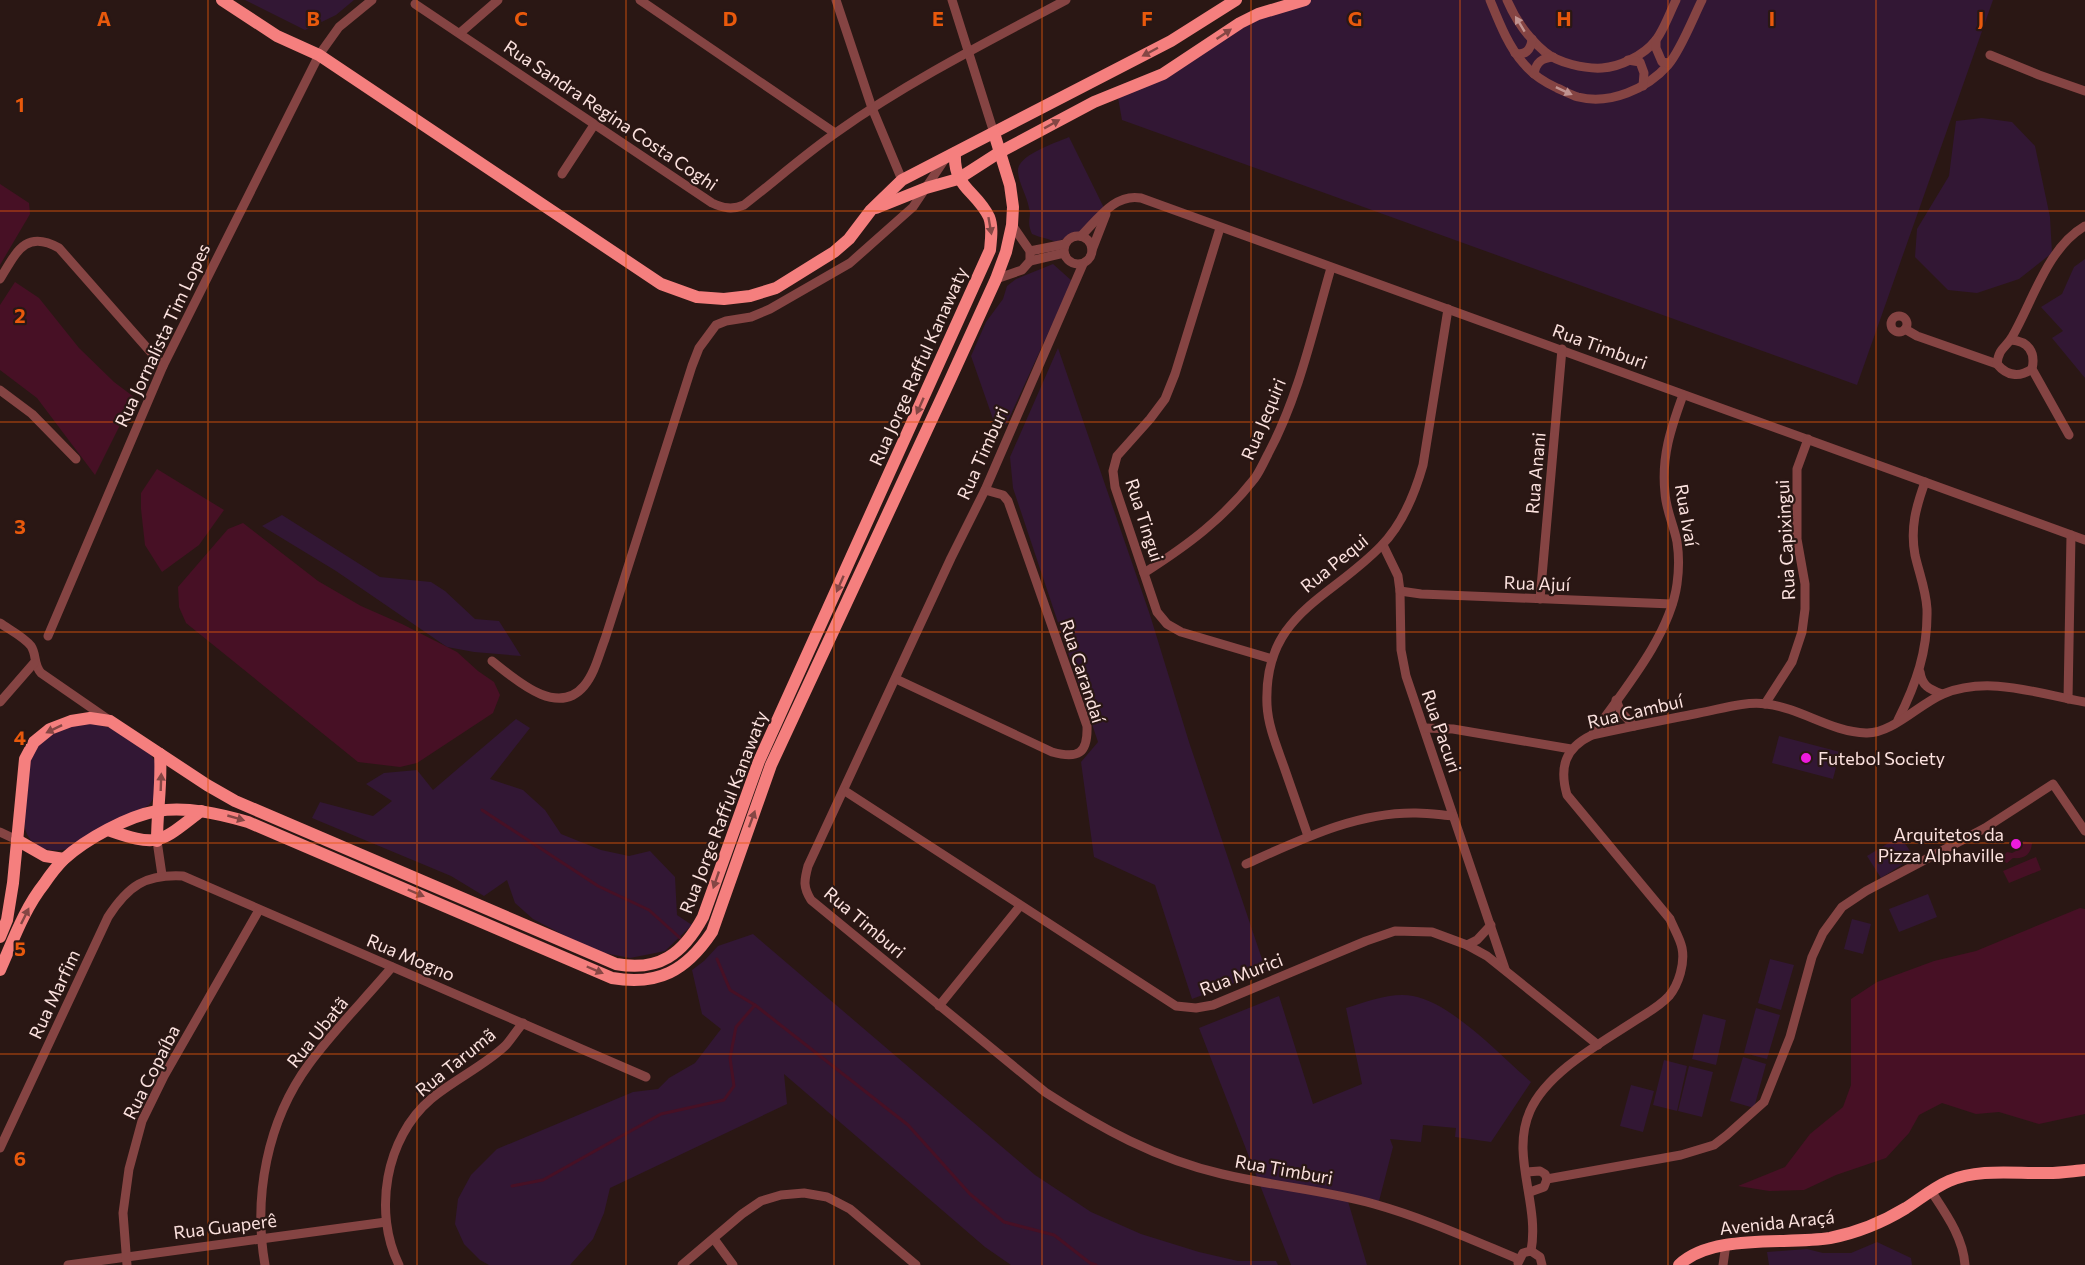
<svg xmlns="http://www.w3.org/2000/svg" width="2085" height="1265" font-family="Commissioner,sans-serif">
  <style>
    .green { fill: #321734 }
    .water { fill: #471025 }
    .lines { fill: none; stroke-linecap: round; stroke-linejoin: round }
    .stream { stroke: #471025; stroke-width: 3 }
    .street { stroke: #854443; stroke-width: 9 }
    .secondary { stroke: #f57f7e; stroke-width: 12 }
    .oneway { fill: #c09391 }
    .oneway2 { fill: #854644 }
    .grid { fill: none; stroke: #e8590c; stroke-width: 1.5; stroke-opacity: 0.55 }
    .poi-dot { fill: #ed1bdc; stroke: #2a1714; stroke-width: 2 }
    .labels { text-anchor: middle; dominant-baseline: central; stroke-width: 4.5; stroke-linejoin: round; paint-order: stroke }
    .street-label { font-size: 18px; fill: #fce2df; stroke: #2a1714 }
    .poi-label { font-size: 18px; fill: #fce2df; stroke: #2a1714; text-anchor: start }
    .grid-label { font-size: 20px; text-anchor: middle; font-weight: bold; fill: #e8590c; stroke: #2a1714; stroke-width: 4.5; stroke-linejoin: round; paint-order: stroke }
  </style>
  <rect width="100%" height="100%" fill="#2a1714"/>
  <g class="green">
    <path d="M245,0H354L336,15L305,30Z"/>
    <path d="M1293,0H1993L1857,385L1122,120L1117,92Z"/>
    <path d="M1982,118L2012,122L2035,146L2050,217L2052,253L2019,279L1977,293L1948,290L1915,257L1917,229L1949,176L1956,121Z"/>
    <path d="M1069,137L1106,212L1082,231L1056,242C1047,238 1041,238 1032,234C1026,220 1032,218 1029,208C1027,196 1019,184 1018,172C1016,155 1056,143 1069,137Z"/>
    <path d="M2085,259V378L2052,338L2063,331L2041,307L2062,294L2074,267Z"/>
    <path d="M1053,264L1072,281L1006,425L993,419L971,356L986,322L1003,299L1007,286L1016,279Z"/>
    <path d="M1058,348L1150,615L1189,742L1266,971L1192,999L1155,885L1094,857L1081,762L1098,742L1013,488L1010,457Z"/>
    <path d="M282,515L380,577L431,582L445,591L475,619L499,621L521,656L474,652L447,647L336,571L262,526Z"/>
    <path d="M516,719L530,728L490,779L523,790L545,810L561,834L601,850L629,856L650,851L675,877L677,915L692,925L665,951L630,958L594,951L533,919L515,903L507,880L484,896L451,876L312,818L320,802L373,816L392,801L366,784L384,773L417,770L433,790Z"/>
    <path d="M75,724H95L111,728L150,753L159,769L155,796L149,805L67,849C46,854 25,845 24,821C23,812 26,802 26,793C28,774 28,754 42,741C51,732 64,728 75,724Z"/>
    <path d="M1779,736L1840,752L1833,779L1772,763Z"/>
    <path d="M1900,836L1914,857L1881,878L1867,856Z"/>
    <path d="M1928,894L1937,917L1899,932L1889,909Z"/>
    <path d="M1852,919L1871,924L1863,954L1844,949Z"/>
    <path d="M753,934L1035,1175L1091,1212L1141,1234L1199,1252L1238,1261H1276L1278,1265H1011L985,1247L784,1074L787,1104L610,1188L604,1213L593,1239L570,1265H489L480,1260L464,1244L455,1224L458,1199L471,1175L497,1149L633,1092L658,1089L669,1078L695,1063L721,1029L702,1014L692,970L704,961L718,946Z"/>
    <path d="M1770,959L1794,965L1781,1010L1758,1003Z"/>
    <path d="M1279,996L1313,1104L1362,1084L1346,1008C1367,1002 1391,992 1413,996C1452,1003 1501,1056 1531,1082L1491,1142L1455,1137L1456,1128L1423,1125L1421,1142L1390,1139L1393,1147L1378,1205L1347,1198L1367,1265H1291L1199,1028Z"/>
    <path d="M1756,1008L1780,1015L1767,1059L1744,1053Z"/>
    <path d="M1703,1014L1726,1020L1716,1065L1692,1059Z"/>
    <path d="M1743,1057L1766,1064L1754,1108L1730,1101Z"/>
    <path d="M1664,1060L1687,1066L1677,1111L1653,1105Z"/>
    <path d="M1689,1066L1713,1072L1702,1117L1678,1111Z"/>
    <path d="M1631,1085L1654,1091L1643,1132L1620,1126Z"/>
    <path d="M1877,1242L1911,1258L1912,1265H1769L1767,1252L1807,1249L1823,1253H1851Z"/>
  </g>
  <g class="water">
    <path d="M0,184L29,203L30,214L0,265Z"/>
    <path d="M15,282L39,298L79,348L114,382L134,397L95,475L37,398L0,370V305Z"/>
    <path d="M157,469L224,510L199,545L162,572L145,545L141,509V493Z"/>
    <path d="M243,523L318,581L361,606L402,624L457,652L478,671L494,682L500,695L493,713L417,763L400,767L358,762L186,623L179,607L178,587L228,529Z"/>
    <path d="M2023,841L2032,843C2031,855 2024,859 2013,858L2007,863L2000,860L2007,852L2012,853L2018,850Z"/>
    <path d="M2036,857L2041,870L2009,883L2003,871Z"/>
    <path d="M2080,908L2085,909V1114L2039,1124L1999,1112L1976,1114L1942,1103L1919,1115L1909,1133L1886,1158L1836,1175L1804,1190L1769,1191L1738,1186L1785,1167L1810,1134L1843,1107L1851,1085V999L1877,982L1934,961L1976,951Z"/>
  </g>
  <g class="lines">
    <g class="stream">
      <path d="M482,810L598,886L649,910L680,938"/>
      <path d="M717,959L730,990L755,1005L908,1125L970,1194L1004,1222L1054,1235L1090,1263L1096,1265"/>
      <path d="M512,1186L543,1180L661,1114L724,1100L734,1086L730,1058L736,1027L755,1005"/>
    </g>
    <g class="street">
      <path d="M640,0L835,133"/>
      <path d="M836,0L872,108L902,180"/>
      <path d="M952,0L994,133"/>
      <path d="M1490,0C1499,22 1508,46 1524,64C1533,75 1544,82 1557,88C1564,91 1571,95 1578,97C1610,105 1647,89 1668,65C1681,50 1693,18 1702,0"/>
      <path d="M1507,0C1516,21 1527,37 1545,52C1558,63 1585,69 1602,68C1620,67 1644,55 1655,41C1663,32 1670,12 1676,0"/>
      <path d="M415,4L712,203C723,208 732,210 744,205C775,181 805,154 837,132C909,81 989,41 1066,0"/>
      <path d="M460,33L498,0"/>
      <path d="M1656,40V48L1662,62L1669,63"/>
      <path d="M1515,53C1525,56 1531,50 1532,39"/>
      <path d="M1990,55L2039,75L2085,91"/>
      <path d="M1628,60L1640,62L1644,73L1643,86"/>
      <path d="M1534,74C1536,62 1542,58 1553,57"/>
      <path d="M562,174L594,125"/>
      <path d="M1220,228L1175,374L1165,399L1150,419L1117,456L1113,471L1115,487L1157,612L1167,624L1181,632L1272,659"/>
      <circle cx="1078" cy="250" r="14"/>
      <path d="M1081,236C1098,219 1115,193 1141,198L2085,540"/>
      <path d="M1092,250L1106,214"/>
      <path d="M1030,251L1065,244"/>
      <path d="M1030,261L1064,253"/>
      <path d="M1083,264L985,490L951,558L808,866C804,881 803,887 811,900L1045,1092C1100,1128 1157,1159 1222,1174C1272,1186 1324,1190 1374,1204C1424,1218 1470,1239 1518,1259"/>
      <path d="M0,279C16,253 25,229 59,248L163,366"/>
      <path d="M996,279L1022,270L1030,261V251L1012,225"/>
      <circle cx="1899" cy="324" r="8"/>
      <path d="M1905,329L1917,336L1997,364C2007,376 2019,378 2032,369"/>
      <path d="M2011,340C2028,341 2036,352 2032,369L2069,435"/>
      <path d="M1997,364C1999,347 2006,348 2012,337C2033,301 2047,248 2085,226"/>
      <path d="M0,390L32,414L76,459"/>
      <path d="M1383,545L1398,576L1400,591L1401,650L1406,676L1505,969"/>
      <path d="M1144,573C1188,545 1223,519 1255,478C1260,471 1264,462 1268,454C1299,396 1313,330 1331,268"/>
      <path d="M1400,591L1421,594L1672,604"/>
      <path d="M1540,599L1562,349"/>
      <path d="M0,623C10,630 24,637 31,646C37,655 33,664 41,673L109,720"/>
      <path d="M48,636L163,366L319,55L339,27L372,0"/>
      <path d="M492,661C515,679 557,718 584,686C595,673 599,654 605,639L692,366L699,348L716,325L726,321L751,317L770,309L850,263L913,207L945,159"/>
      <path d="M1920,672C1922,686 1929,689 1942,694"/>
      <path d="M896,679L1052,752C1078,759 1088,754 1087,726L1008,501L1003,495L985,490"/>
      <path d="M2068,699L2071,535"/>
      <path d="M1616,700L1621,712L1634,726"/>
      <path d="M0,702L34,663"/>
      <path d="M1765,704L1792,662L1802,632L1805,609V584L1797,539V469L1808,439"/>
      <path d="M1898,720C1916,684 1928,651 1927,609C1926,590 1919,573 1915,555C1910,528 1916,507 1925,482"/>
      <path d="M1425,728L1453,729L1571,749"/>
      <path d="M1592,735C1622,692 1670,636 1677,584C1679,570 1679,555 1677,542C1674,526 1666,510 1665,493C1661,457 1671,428 1683,395"/>
      <path d="M845,791L1176,1006L1196,1008L1213,1005L1366,941L1395,931L1432,932L1467,945L1487,956L1598,1045"/>
      <path d="M0,832L17,840"/>
      <path d="M1308,836C1300,813 1292,790 1284,767C1277,747 1268,726 1267,705C1263,614 1329,600 1381,546C1403,524 1415,493 1423,465L1448,309"/>
      <path d="M157,841L162,875"/>
      <path d="M1246,864C1300,840 1356,812 1416,813C1429,813 1441,815 1453,816"/>
      <path d="M1467,945L1477,940L1491,925"/>
      <path d="M939,1006L1020,906"/>
      <path d="M0,1148L108,917C128,886 145,874 183,876L646,1077"/>
      <path d="M1526,1172L1540,1171L1545,1174L1547,1179"/>
      <path d="M1547,1179L1681,1155L1714,1145L1727,1135L1764,1102L1790,1037L1812,957L1823,933L1842,907L1866,891L1985,828L2053,784L2085,831"/>
      <path d="M1931,1191C1946,1214 1963,1237 1965,1265"/>
      <path d="M1530,1192L1544,1187L1547,1179"/>
      <path d="M714,1239L733,1265"/>
      <path d="M1531,1251C1540,1203 1510,1156 1530,1111C1547,1072 1601,1043 1636,1020C1647,1013 1660,1006 1669,996C1679,984 1685,963 1682,948C1680,938 1674,929 1670,919L1567,795C1559,767 1565,748 1592,735C1628,727 1664,720 1699,713C1721,709 1745,701 1766,704C1801,708 1831,732 1866,733C1892,734 1919,704 1943,694C1989,675 2038,694 2085,702"/>
      <path d="M1518,1263L1523,1253L1531,1251L1540,1257L1542,1265"/>
      <path d="M68,1265L386,1222"/>
      <path d="M127,1265L123,1213L129,1169L142,1121L164,1076L259,910"/>
      <path d="M265,1265C253,1197 267,1121 309,1064C334,1030 365,999 392,967"/>
      <path d="M399,1265C373,1213 385,1138 431,1099C452,1081 487,1064 506,1045C512,1038 517,1030 523,1023"/>
      <path d="M682,1265L742,1214L761,1201L781,1195L804,1193L827,1197L850,1209L916,1265"/>
      <path d="M1723,1265L1726,1244"/>
    </g>
    <g class="secondary">
      <path d="M222,0L277,36L319,55L661,284L697,297L724,299L750,296L776,288L834,252L849,239L871,210L902,180L1171,41L1236,0"/>
      <path d="M876,208L926,188L958,179L1000,152L1094,102L1163,74L1240,23L1258,14L1305,0"/>
      <path d="M108,830C160,848 159,843 201,811"/>
      <path d="M17,840L45,856L64,859"/>
      <path d="M157,841C157,811 162,783 160,754"/>
      <path d="M0,937L7,920L13,883L25,759L34,742L50,729L71,721L90,718L110,721L207,785L235,801L616,964C659,972 683,954 703,917L759,761L990,250C991,239 993,227 989,217C976,190 953,188 955,153"/>
      <path d="M0,970C13,941 24,909 44,884C50,875 57,866 64,859C86,839 128,816 157,811C187,806 220,814 248,822L612,978C658,986 686,971 712,932L771,765L950,380L996,279L1006,252L1012,225L1013,207L1010,185L994,133"/>
      <path d="M1679,1265C1712,1233 1786,1245 1830,1238C1856,1233 1883,1222 1906,1208C1920,1199 1933,1188 1949,1181C1980,1168 2016,1174 2048,1173C2061,1173 2073,1171 2085,1170"/>
    </g>
  </g>
  <defs><path id="oneway-solid" d="M-6-.8H1V-3.2L6.5 0L1 3.2V.8H-6Z" transform="scale(1.5)"/></defs>
  <g class="oneway">
    <use href="#oneway-solid" transform="translate(1520 24) rotate(-121)"/>
    <use href="#oneway-solid" transform="translate(1564 91) rotate(25)"/>
  </g>
  <g class="oneway2">
    <use href="#oneway-solid" transform="translate(1224 34) rotate(-34)"/>
    <use href="#oneway-solid" transform="translate(1150 52) rotate(152)"/>
    <use href="#oneway-solid" transform="translate(1052 124) rotate(-29)"/>
    <use href="#oneway-solid" transform="translate(990 226) rotate(80)"/>
    <use href="#oneway-solid" transform="translate(920 406) rotate(114)"/>
    <use href="#oneway-solid" transform="translate(840 584) rotate(114)"/>
    <use href="#oneway-solid" transform="translate(54 729) rotate(154)"/>
    <use href="#oneway-solid" transform="translate(161 782) rotate(-88)"/>
    <use href="#oneway-solid" transform="translate(236 818) rotate(16)"/>
    <use href="#oneway-solid" transform="translate(752 819) rotate(-70)"/>
    <use href="#oneway-solid" transform="translate(716 880) rotate(109)"/>
    <use href="#oneway-solid" transform="translate(416 893) rotate(23)"/>
    <use href="#oneway-solid" transform="translate(25 916) rotate(-64)"/>
    <use href="#oneway-solid" transform="translate(595 970) rotate(23)"/>
  </g>
  <path class="grid" d="M208,0V1265M417,0V1265M626,0V1265M834,0V1265M1042,0V1265M1251,0V1265M1460,0V1265M1668,0V1265M1876,0V1265M0,211H2085M0,422H2085M0,632H2085M0,843H2085M0,1054H2085"/>
  <g class="poi-dot">
    <circle cx="1806" cy="758" r="6"/>
    <circle cx="2016" cy="844" r="6"/>
  </g>
  <g class="labels">
    <g class="street-label">
      <text transform="translate(611 115) rotate(34)">Rua Sandra Regina Costa Coghi</text>
      <text transform="translate(162 335) rotate(-65)">Rua Jornalista Tim Lopes</text>
      <text transform="translate(1600 346) rotate(20)">Rua Timburi</text>
      <text transform="translate(918 366) rotate(-66)">Rua Jorge Rafful Kanawaty</text>
      <text transform="translate(1263 419) rotate(-67)">Rua Jequiri</text>
      <text transform="translate(982 453) rotate(-66)">Rua Timburi</text>
      <text transform="translate(1535 473) rotate(-85)">Rua Anani</text>
      <text transform="translate(1687 515) rotate(80)">Rua Ivaí</text>
      <text transform="translate(1145 520) rotate(72)">Rua Tingui</text>
      <text transform="translate(1785 540) rotate(-93)">Rua Capixingui</text>
      <text transform="translate(1334 563) rotate(-39)">Rua Pequi</text>
      <text transform="translate(1537 583) rotate(2)">Rua Ajuí</text>
      <text transform="translate(1083 671) rotate(72)">Rua Carandaí</text>
      <text transform="translate(1635 711) rotate(-13)">Rua Cambuí</text>
      <text transform="translate(1442 731) rotate(71)">Rua Pacuri</text>
      <text transform="translate(723 812) rotate(-69)">Rua Jorge Rafful Kanawaty</text>
      <text transform="translate(865 922) rotate(40)">Rua Timburi</text>
      <text transform="translate(411 957) rotate(23)">Rua Mogno</text>
      <text transform="translate(1241 974) rotate(-21)">Rua Murici</text>
      <text transform="translate(54 994) rotate(-65)">Rua Marfim</text>
      <text transform="translate(317 1032) rotate(-51)">Rua Ubatã</text>
      <text transform="translate(455 1062) rotate(-39)">Rua Tarumã</text>
      <text transform="translate(151 1072) rotate(-63)">Rua Copaíba</text>
      <text transform="translate(1284 1169) rotate(10)">Rua Timburi</text>
      <text transform="translate(1777 1222) rotate(-6)">Avenida Araçá</text>
      <text transform="translate(225 1226) rotate(-7)">Rua Guaperê</text>
    </g>
    <g class="poi-label">
      <text x="1818" y="758">Futebol Society</text>
      <text x="2004" y="834" text-anchor="end">Arquitetos da<tspan x="2004" dy="21">Pizza Alphaville</tspan></text>
    </g>
  </g>
  <g class="grid-label">
    <text x="104" y="26">A</text>
    <text x="313" y="26">B</text>
    <text x="521" y="26">C</text>
    <text x="730" y="26">D</text>
    <text x="938" y="26">E</text>
    <text x="1147" y="26">F</text>
    <text x="1355" y="26">G</text>
    <text x="1564" y="26">H</text>
    <text x="1772" y="26">I</text>
    <text x="1981" y="26">J</text>
    <text x="20" y="112">1</text>
    <text x="20" y="323">2</text>
    <text x="20" y="534">3</text>
    <text x="20" y="745">4</text>
    <text x="20" y="956">5</text>
    <text x="20" y="1166">6</text>
  </g>
</svg>
